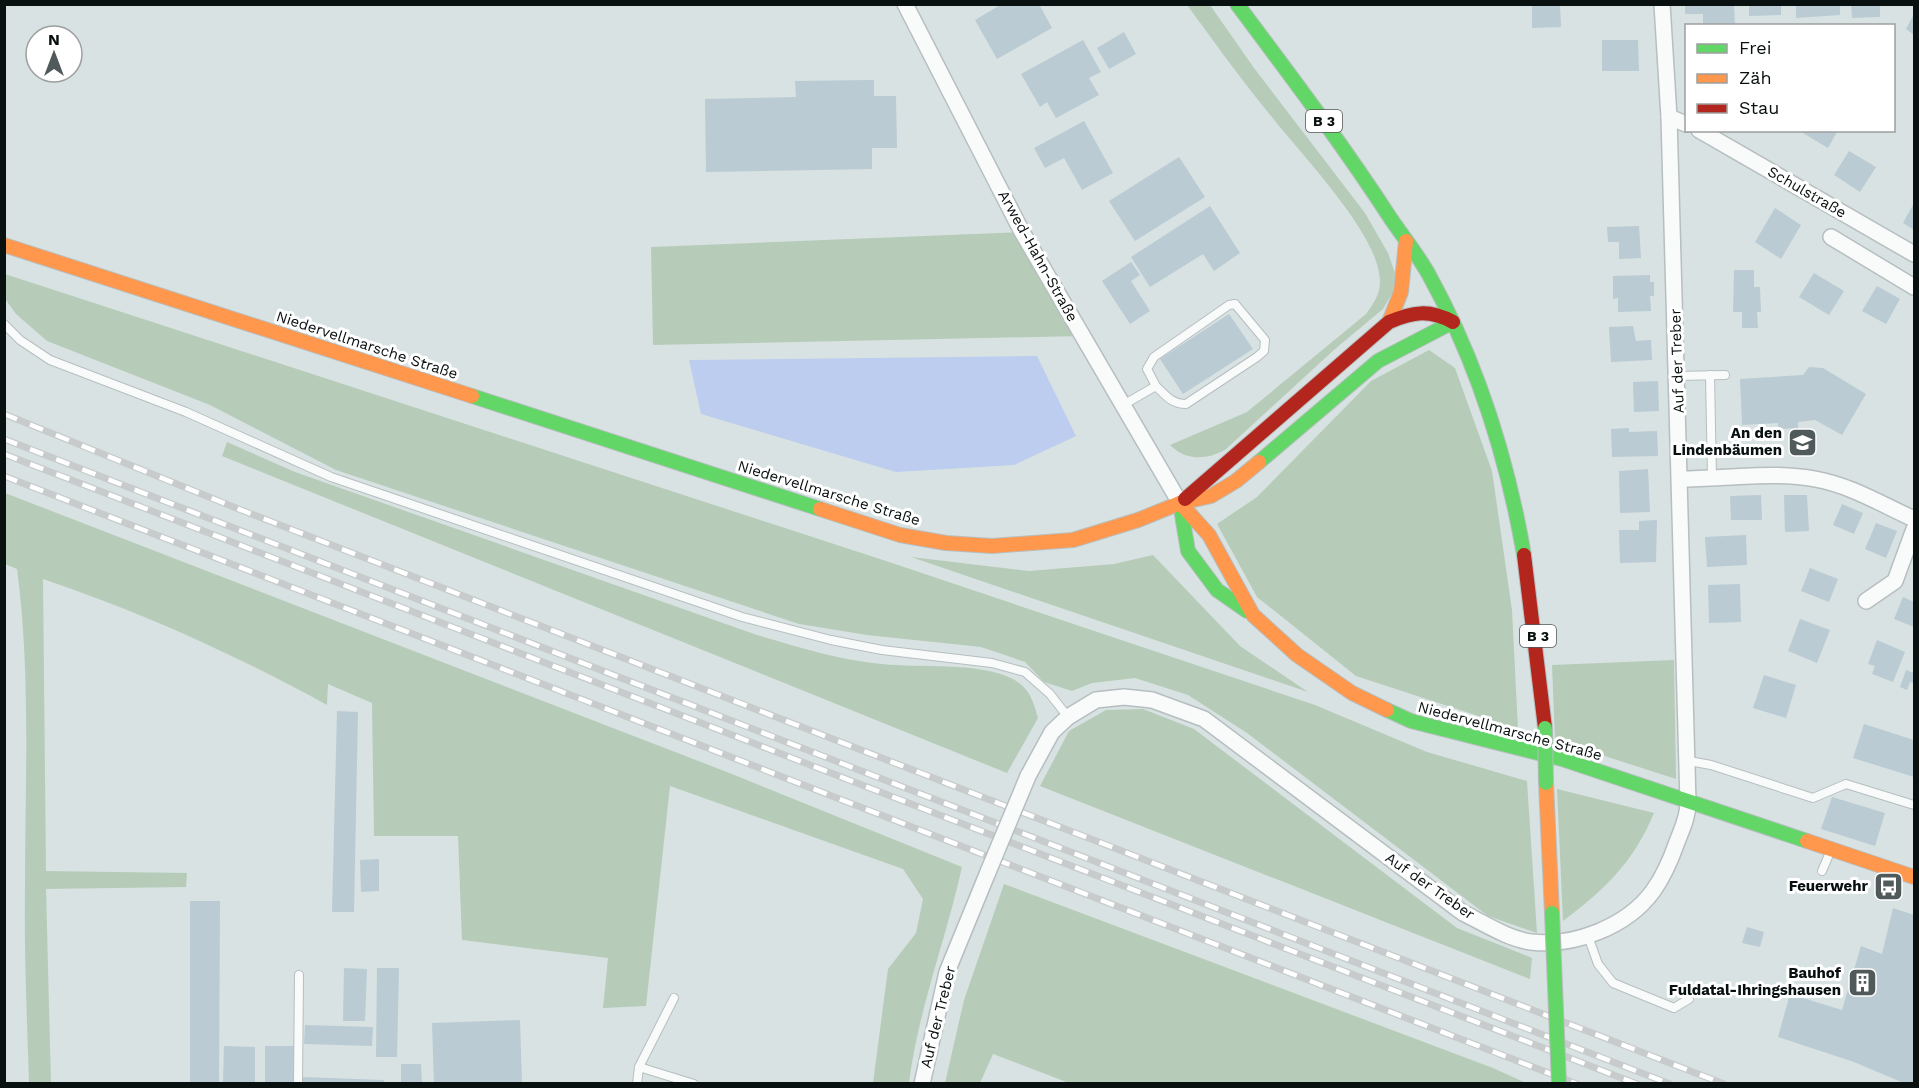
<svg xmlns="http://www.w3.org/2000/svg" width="1919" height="1088" font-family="'Work Sans',sans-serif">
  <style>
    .green { fill: #b6ccb8 }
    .water { fill: #bccdef }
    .building { fill: #bacbd3 }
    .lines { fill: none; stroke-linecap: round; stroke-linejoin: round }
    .lane-casing { stroke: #b7bebf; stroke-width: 10 }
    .street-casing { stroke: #b7bebf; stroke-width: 18 }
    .fast-casing { stroke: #b7bebf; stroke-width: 16 }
    .slow-casing { stroke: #b7bebf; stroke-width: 16 }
    .jam-casing { stroke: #b7bebf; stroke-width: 16 }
    .lane { stroke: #f9fbfb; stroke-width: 8 }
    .street { stroke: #f9fbfb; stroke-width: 15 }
    .fast { stroke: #63d668; stroke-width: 14 }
    .slow { stroke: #ff974d; stroke-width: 14 }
    .jam { stroke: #b3261e; stroke-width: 14 }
    .rail-casing { stroke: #c8cbcb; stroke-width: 7 }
    .rail { stroke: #fff; stroke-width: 4.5; stroke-dasharray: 14; stroke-linecap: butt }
    .street-bridge-casing { stroke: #b7bebf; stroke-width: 18; stroke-linecap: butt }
    .fast-bridge-casing { stroke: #b6bcbc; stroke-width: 16; stroke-linecap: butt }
    .street-bridge { stroke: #f9fbfb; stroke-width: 15 }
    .fast-bridge { stroke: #63d668; stroke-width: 14 }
    .labels { text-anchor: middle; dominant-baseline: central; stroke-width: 6; stroke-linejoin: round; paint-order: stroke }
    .shield { fill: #fff; stroke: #535858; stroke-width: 1.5 }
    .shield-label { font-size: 14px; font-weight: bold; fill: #091010 }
    .street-label { font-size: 15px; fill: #091010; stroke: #fff }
    .poi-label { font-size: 15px; font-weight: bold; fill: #091010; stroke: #fff; text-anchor: end }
  </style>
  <rect width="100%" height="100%" fill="#d8e2e2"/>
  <g class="green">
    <path d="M1187,5H1210L1254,68L1365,213L1388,253L1395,273L1393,292L1383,309L1335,349L1225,450C1206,460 1186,461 1170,445L1247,412L1366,314C1378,298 1383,288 1378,268C1367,222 1298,151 1267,111C1239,77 1213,40 1187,5Z"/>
    <path d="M1022,232L1083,336L653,345L651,247Z"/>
    <path d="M5,274L886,561L1315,705L1427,752L1527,781L1537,933L1488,916L1247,733L1188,695L1135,678L1092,683L1072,691L1044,682L1025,662L981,647L867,635L799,624L336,470L210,405L47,341L16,314L5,299Z"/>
    <path d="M1429,350L1455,368L1492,471L1512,610L1518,729L1356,676L1257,597L1217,524L1257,497L1371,381Z"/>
    <path d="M227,442L295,472L757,635C798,647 839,660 882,664C920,668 977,662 1011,678C1029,687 1033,700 1038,718L1007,773L222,456Z"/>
    <path d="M5,493L732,774L962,867C946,940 918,1010 909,1083H873L888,969L916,933L923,899L903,869L670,786L646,1006L603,1008L608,958L462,940L458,836H374L372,703L328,684L327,705C236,655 141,612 43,579L46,871L187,873L186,887L46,889L51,1083H29C27,1018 24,953 25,888C25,782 31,674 17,569L5,564Z"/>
    <path d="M1153,555L1240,646L1308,692L911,557L1029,571L1114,564Z"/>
    <path d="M1674,660L1676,779L1555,740L1552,665Z"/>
    <path d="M1143,709L1194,729L1457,928L1532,958L1530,979L1040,786L1069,731L1106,710Z"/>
    <path d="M1557,789L1654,813C1633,863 1605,889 1563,921Z"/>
    <path d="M1004,884L1493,1068L1526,1083H1069L993,1054L980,1083H945L964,1000Z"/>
  </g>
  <path class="water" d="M1037,356L1076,436L1014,465L896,472L701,414L689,360Z"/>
  <g class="building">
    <path d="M1002,4H1039L1052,28L997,59L975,20Z"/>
    <path d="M1532,4H1560L1561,27L1532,28Z"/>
    <path d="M1685,4H1734L1735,26H1703V14H1685Z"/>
    <path d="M1749,4H1781V15L1749,16Z"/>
    <path d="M1851,4H1880V17L1852,18Z"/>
    <path d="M1796,5H1840V15L1796,18Z"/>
    <path d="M1914,14V35L1906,29Z"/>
    <path d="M1124,32L1136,54L1109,69L1097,48Z"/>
    <path d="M1083,40L1101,72L1089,78L1099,95L1056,118L1047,102L1040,107L1021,74Z"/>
    <path d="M1602,40H1638L1639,71H1602Z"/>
    <path d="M874,80V96H896L897,148H872V169L706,172L705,99L796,97L795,81Z"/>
    <path d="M1084,121L1113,173L1082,190L1064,158L1045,168L1034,148Z"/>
    <path d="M1798,130H1838L1828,148Z"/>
    <path d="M1849,151L1876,167L1860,192L1834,175Z"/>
    <path d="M1179,157L1205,197L1135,241L1109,201Z"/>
    <path d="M1914,203V230L1903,223Z"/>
    <path d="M1210,206L1240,253L1214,271L1203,254L1150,287L1131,257Z"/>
    <path d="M1775,208L1801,225L1781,259L1755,242Z"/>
    <path d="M1639,226L1641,258L1619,259V242H1608L1607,227Z"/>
    <path d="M1131,262L1140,275L1131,281L1150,311L1130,324L1102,281Z"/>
    <path d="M1734,270H1754V287H1760L1761,312H1757L1758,328H1742V312H1733Z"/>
    <path d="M1814,273L1844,291L1829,315L1799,297Z"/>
    <path d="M1650,275V282H1654V296H1650L1651,311L1618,312V298L1613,299V276Z"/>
    <path d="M1877,286L1900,299L1886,324L1862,311Z"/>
    <path d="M1229,314L1253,349L1183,394L1160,359Z"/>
    <path d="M1633,326L1636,341L1651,340L1652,360L1611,362L1609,327Z"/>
    <path d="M1809,367L1823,368L1866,394L1842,435L1815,420L1798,422V428L1778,429V423L1742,425L1740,379L1803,375Z"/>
    <path d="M1658,381L1659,411L1634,412L1633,382Z"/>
    <path d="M1629,428V432L1657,431L1658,456L1612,457L1611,429Z"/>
    <path d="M1648,469L1650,512L1620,513L1619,471Z"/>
    <path d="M1761,495L1762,520H1731L1730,496Z"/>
    <path d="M1784,495H1807L1809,531L1785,532Z"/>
    <path d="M1842,504L1863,513L1854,534L1833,525Z"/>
    <path d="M1657,520L1656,562L1620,563L1619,530H1639V521Z"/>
    <path d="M1876,523L1897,531L1886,558L1865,549Z"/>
    <path d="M1746,535L1747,565L1707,567L1705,537Z"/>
    <path d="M1810,568L1838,579L1829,602L1801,591Z"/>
    <path d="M1740,584L1741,622L1709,623L1708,585Z"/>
    <path d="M1903,597L1914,602V627L1894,619Z"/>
    <path d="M1800,619L1830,630L1817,663L1788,651Z"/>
    <path d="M1877,640L1905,652L1893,682L1872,674L1875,666L1868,664Z"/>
    <path d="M1906,670L1914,673V683L1910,682L1907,690L1900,687Z"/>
    <path d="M1764,675L1796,685L1786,718L1753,708Z"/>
    <path d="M337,711L358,712L354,912H332Z"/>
    <path d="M1864,724L1914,740V777L1853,758Z"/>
    <path d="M1832,797L1885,813L1875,846L1821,829Z"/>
    <path d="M379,859V891L361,892L360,860Z"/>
    <path d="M190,901H220L219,1084H190Z"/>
    <path d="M1893,908L1914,915V1084H1906L1854,1062L1778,1037L1790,994L1842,1010L1861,946L1882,954Z"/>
    <path d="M1747,927L1764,932L1760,947L1742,943Z"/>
    <path d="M344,968L367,969L365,1021H343Z"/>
    <path d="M377,968H399L397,1057H376Z"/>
    <path d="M520,1020L522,1084H434L432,1023Z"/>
    <path d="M305,1025L373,1027L372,1046L304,1044Z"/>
    <path d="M224,1046L255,1047V1084H223Z"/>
    <path d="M265,1046H294L293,1084H265Z"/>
    <path d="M401,1064H421L422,1084H401Z"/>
    <path d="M302,1077L384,1080L383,1084H301Z"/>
  </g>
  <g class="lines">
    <defs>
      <g id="lane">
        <path d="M4,324L20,340L50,360L186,412L331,477L742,617L831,640L882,650L992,663L1025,672L1050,694L1068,717"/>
        <path d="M1710,375L1712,478"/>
        <path d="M1677,376L1725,375"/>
        <path d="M1123,405L1156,386C1166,396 1172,404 1186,404L1257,357L1264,351L1265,340L1235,304L1229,305L1154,357L1147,369L1156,386"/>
        <path d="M1689,761L1711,765L1813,798L1846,784L1914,805"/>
        <path d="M1822,871L1831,850"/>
        <path d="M1588,936L1598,964L1613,983L1674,1008L1689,999"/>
        <path d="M639,1067L694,1084"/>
        <path d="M298,1084L299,975"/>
        <path d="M637,1084L639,1067L674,998"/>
      </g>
      <g id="street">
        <path d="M905,4L1022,232L1180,503"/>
        <path d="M1669,117L1686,124"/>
        <path d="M1699,130L1914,254"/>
        <path d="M1831,237L1914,287"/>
        <path d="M1681,479C1724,479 1772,471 1815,479C1850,485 1883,505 1914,519"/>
        <path d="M1866,601L1895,581L1914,529"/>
        <path d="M1028,776L1052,732L1068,717L1096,700L1124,697L1152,700L1204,719L1463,913C1484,923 1508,939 1531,942C1573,947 1627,927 1653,891C1664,876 1671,859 1677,842C1682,829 1688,817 1688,803L1669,117L1662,4"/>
        <path d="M922,1084L947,972L988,872"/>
      </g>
      <g id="fast">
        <path d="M1237,4C1290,75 1343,145 1391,219C1404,238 1418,255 1429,275C1477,362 1507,457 1524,555"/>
        <path d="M472,396L820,509"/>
        <path d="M1259,462L1378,361L1453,322"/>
        <path d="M1180,503L1188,551L1217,590L1247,611"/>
        <path d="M1387,710L1411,721L1562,759L1807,841"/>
      </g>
      <g id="slow">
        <path d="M4,245L472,396"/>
        <path d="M1389,322L1401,292L1406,241"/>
        <path d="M1180,503L1209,535L1253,615L1297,655L1352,693L1387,710"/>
        <path d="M820,509L900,535L946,543L992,546L1073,540L1138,520L1180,503L1211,496L1236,481L1259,462"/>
        <path d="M1546,783L1552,913"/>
        <path d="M1807,841L1914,877"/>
      </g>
      <g id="jam">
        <path d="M1185,499L1389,322C1413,312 1429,309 1453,322"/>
        <path d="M1524,555L1545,728"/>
      </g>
    </defs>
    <use href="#lane" class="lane-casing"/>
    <use href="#street" class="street-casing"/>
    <use href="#fast" class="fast-casing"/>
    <use href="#slow" class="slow-casing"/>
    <use href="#jam" class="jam-casing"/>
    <use href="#lane" class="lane"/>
    <use href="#street" class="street"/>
    <use href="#fast" class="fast"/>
    <use href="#slow" class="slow"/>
    <use href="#jam" class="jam"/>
    <defs>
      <g id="rail">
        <path d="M4,414L236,508L1724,1084"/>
        <path d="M4,439L1670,1084"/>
        <path d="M4,454L1637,1084"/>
        <path d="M4,476L1577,1084"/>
      </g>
    </defs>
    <use href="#rail" class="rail-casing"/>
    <use href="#rail" class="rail"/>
    <defs>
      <path id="street-bridge" d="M988,872L1028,776"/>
      <g id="fast-bridge">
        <path d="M1545,728L1546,783"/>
        <path d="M1552,913L1559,1084"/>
      </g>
    </defs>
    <use href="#street-bridge" class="street-bridge-casing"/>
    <use href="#fast-bridge" class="fast-bridge-casing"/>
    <use href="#street-bridge" class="street-bridge"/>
    <use href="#fast-bridge" class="fast-bridge"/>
  </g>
  <defs>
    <symbol id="school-square" viewBox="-11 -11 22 22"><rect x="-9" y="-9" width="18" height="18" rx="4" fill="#515a5a" stroke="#fff"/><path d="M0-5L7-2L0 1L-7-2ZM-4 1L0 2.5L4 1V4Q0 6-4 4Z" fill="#fff"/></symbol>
    <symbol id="bus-square" viewBox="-11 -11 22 22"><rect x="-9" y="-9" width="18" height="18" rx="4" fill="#515a5a" stroke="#fff"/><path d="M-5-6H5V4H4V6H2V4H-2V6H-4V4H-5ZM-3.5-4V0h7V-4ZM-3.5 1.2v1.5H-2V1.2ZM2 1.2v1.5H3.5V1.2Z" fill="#fff"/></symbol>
    <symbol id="building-square" viewBox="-11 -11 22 22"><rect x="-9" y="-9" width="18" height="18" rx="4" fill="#515a5a" stroke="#fff"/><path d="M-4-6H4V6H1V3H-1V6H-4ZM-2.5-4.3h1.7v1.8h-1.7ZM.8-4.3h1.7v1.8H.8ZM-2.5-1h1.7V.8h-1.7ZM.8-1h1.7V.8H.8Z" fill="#fff"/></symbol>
  </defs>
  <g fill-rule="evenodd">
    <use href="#school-square" x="1786" y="426" width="33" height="33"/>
    <use href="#bus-square" x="1872" y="870" width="33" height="33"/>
    <use href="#building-square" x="1846" y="966" width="33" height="33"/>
  </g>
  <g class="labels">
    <g class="shield">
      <rect x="1306" y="110" width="36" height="22" rx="4.5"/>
      <rect x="1520" y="625" width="36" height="22" rx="4.5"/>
    </g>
    <g class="shield-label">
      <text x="1324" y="121">B 3</text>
      <text x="1538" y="636">B 3</text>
    </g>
    <g class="street-label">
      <text transform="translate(1807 192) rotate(30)">Schulstraße</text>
      <text transform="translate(1038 256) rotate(61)">Arwed-Hahn-Straße</text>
      <text transform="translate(367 345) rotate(18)">Niedervellmarsche Straße</text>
      <text transform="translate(1677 361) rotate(-92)">Auf der Treber</text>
      <text transform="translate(829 493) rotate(17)">Niedervellmarsche Straße</text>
      <text transform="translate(1510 731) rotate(15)">Niedervellmarsche Straße</text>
      <text transform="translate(1430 886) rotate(35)">Auf der Treber</text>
      <text transform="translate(938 1017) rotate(-76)">Auf der Treber</text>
    </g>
    <g class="poi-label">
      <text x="1782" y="433">An den<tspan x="1782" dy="17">Lindenbäumen</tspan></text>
      <text x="1868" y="886">Feuerwehr</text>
      <text x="1841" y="973">Bauhof<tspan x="1841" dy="17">Fuldatal-Ihringshausen</tspan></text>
    </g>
  </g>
  <rect width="1919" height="1088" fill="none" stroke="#091010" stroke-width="12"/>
  <rect x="1685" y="24" width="210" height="108" fill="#ffffff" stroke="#9d9f9f" stroke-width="1.5"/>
  <rect x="1697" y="44" width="30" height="9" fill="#63d668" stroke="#9d9f9f" stroke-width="1.5"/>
  <text x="1739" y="54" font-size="18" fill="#091010">Frei</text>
  <rect x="1697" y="74" width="30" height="9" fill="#ff974d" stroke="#9d9f9f" stroke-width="1.5"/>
  <text x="1739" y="84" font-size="18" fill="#091010">Zäh</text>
  <rect x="1697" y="104" width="30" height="9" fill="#b3261e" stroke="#9d9f9f" stroke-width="1.5"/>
  <text x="1739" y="114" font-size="18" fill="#091010">Stau</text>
  <g transform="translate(54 54)"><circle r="28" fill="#ffffff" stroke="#9d9f9f" stroke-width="1.5"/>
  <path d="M0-4.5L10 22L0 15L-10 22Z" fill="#515a5a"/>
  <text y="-9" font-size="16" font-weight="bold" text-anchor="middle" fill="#091010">N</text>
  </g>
</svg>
